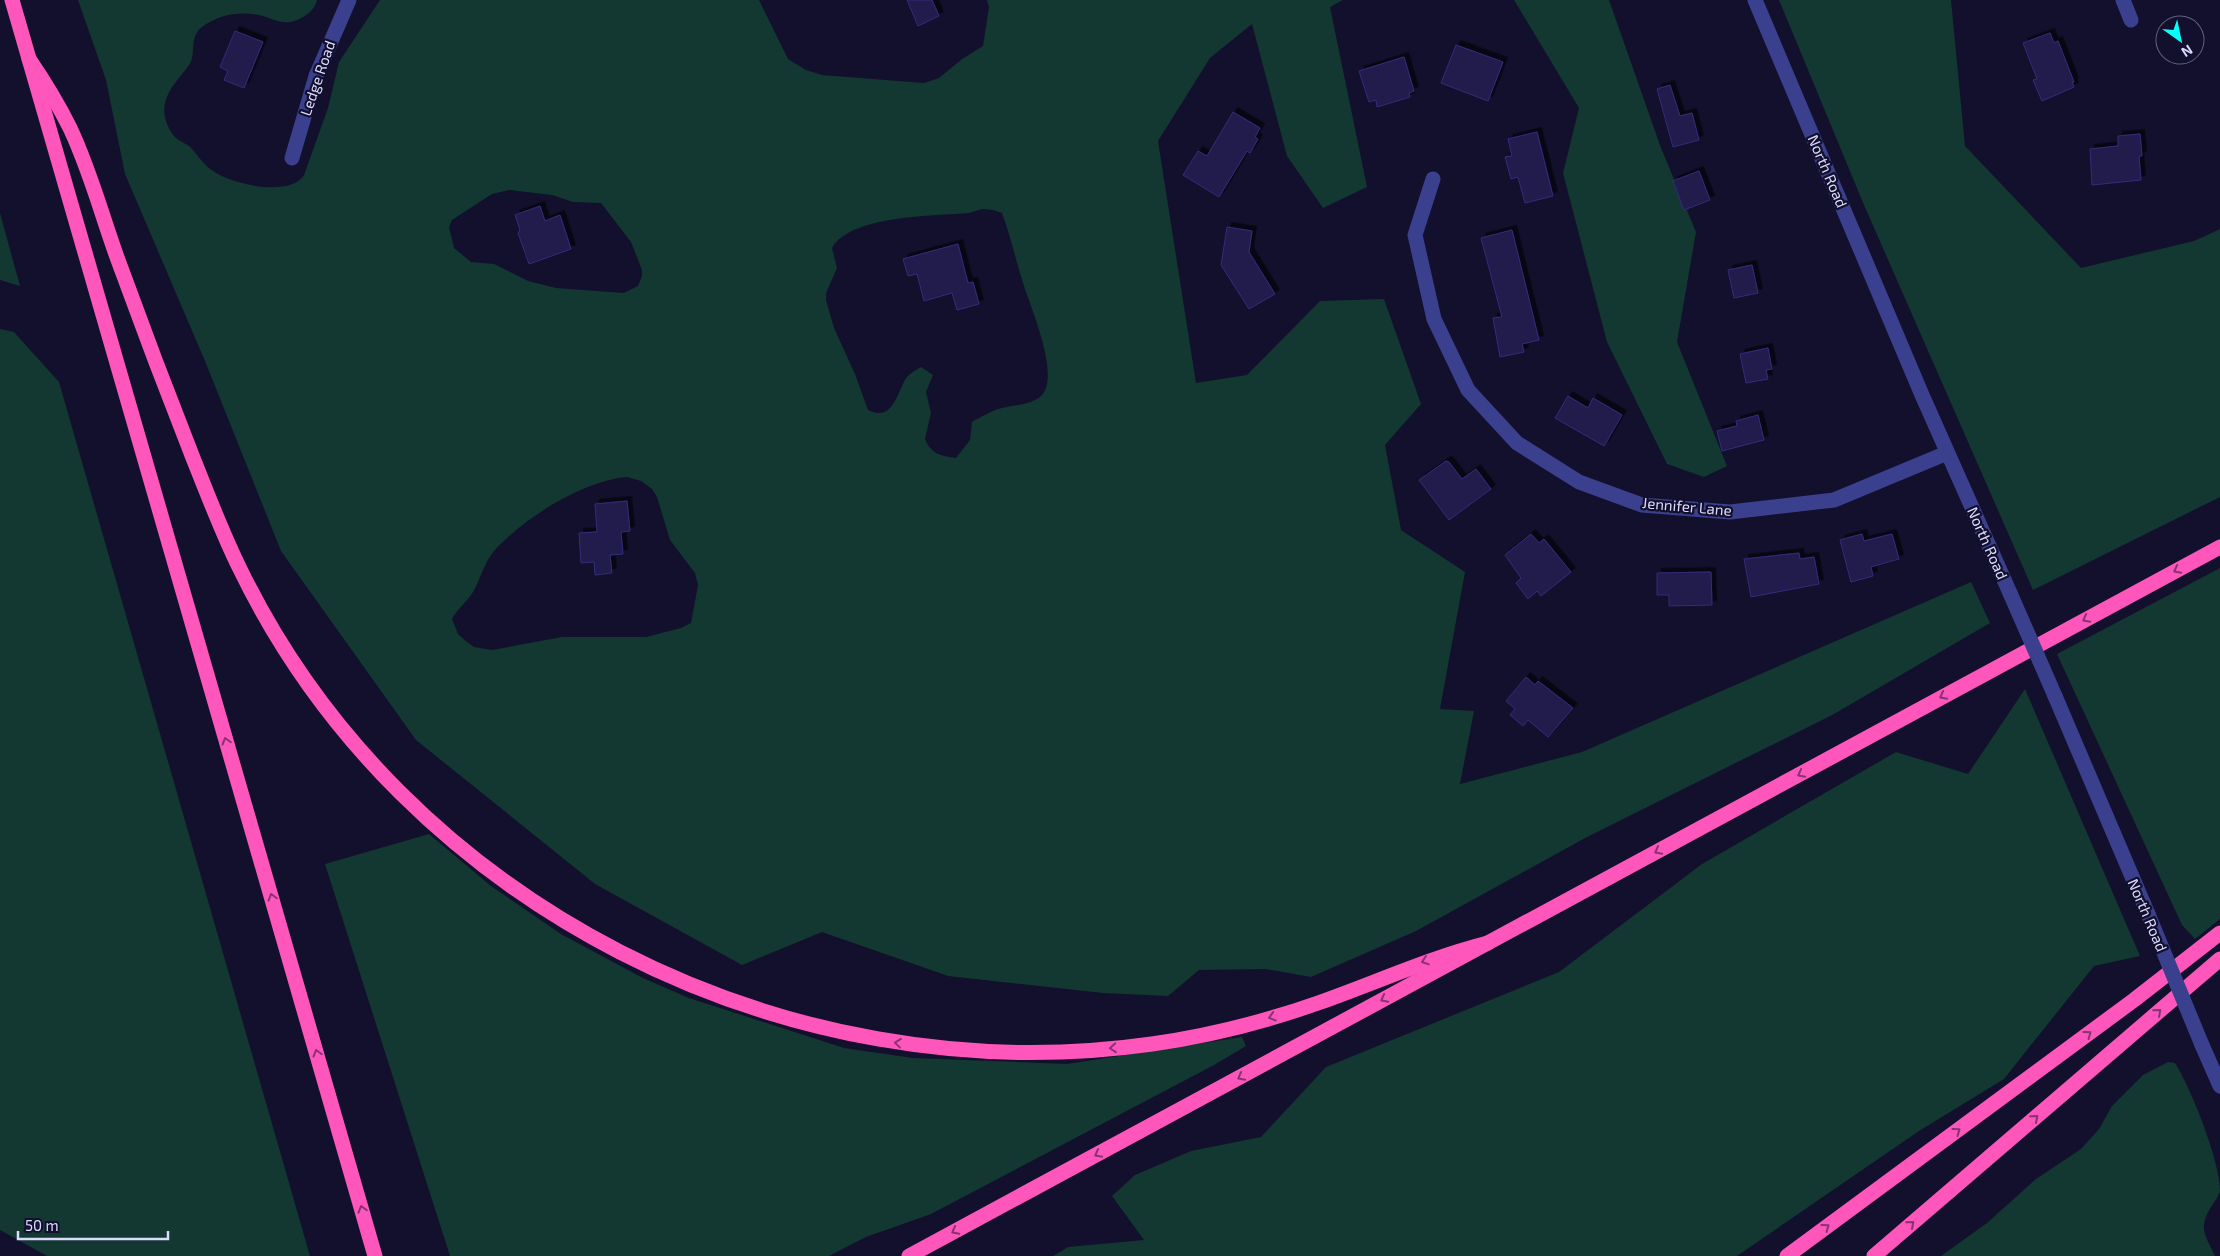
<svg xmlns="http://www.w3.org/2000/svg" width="2220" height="1256" font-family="'Exo 2',sans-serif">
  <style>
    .green { fill: #133731; fill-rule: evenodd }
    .building { fill: #201b4e; stroke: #332d7b; filter: url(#shadow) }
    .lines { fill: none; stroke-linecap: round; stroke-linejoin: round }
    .street { stroke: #3a408d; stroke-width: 15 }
    .highway { stroke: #ff56bb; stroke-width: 15 }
    .street-bridge { stroke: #3a408d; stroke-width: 15 }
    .oneway { stroke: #883374 }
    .labels { text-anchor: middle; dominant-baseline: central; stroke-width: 4.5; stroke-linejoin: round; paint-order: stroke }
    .street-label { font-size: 15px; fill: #dbdbff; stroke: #12102c }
  </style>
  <defs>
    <filter id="shadow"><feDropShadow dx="4.5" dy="-4.5" stdDeviation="0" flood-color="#0009"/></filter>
  </defs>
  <rect width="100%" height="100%" fill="#12102c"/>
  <g class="green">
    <path d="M78,0H317C315,7 312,11 306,15C282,31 275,16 252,14C234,12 217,16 202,27C188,38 197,54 189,65C180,78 169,87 165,103C162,115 168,130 176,138C181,142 188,144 192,149C199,157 204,165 213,171C231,184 290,198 304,175L328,108L339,62L380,0H759L788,59L806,70L822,75L924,83L939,78L962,59L983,46L989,7L987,0H1343L1330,7L1367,187L1323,208L1287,156L1252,24L1210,58L1158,141L1196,383L1247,375L1320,301L1384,299L1421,404L1385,445L1401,530L1465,572L1440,709L1474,711L1460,784L1582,752L1971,582L1990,623L1834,714L1587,837L1416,931L1311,977L1265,969L1199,970L1168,996L1103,993L948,976L822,932L742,965L595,884L416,740L281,551L205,361L125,174L106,80ZM509,190L552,195L573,202L601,203L631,242L642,270V276L638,286L624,293L556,288L528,281L494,264L471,262L454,248L449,227L452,220L492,194ZM982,209L993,210L1002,213C1011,237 1016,262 1024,286C1031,308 1060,375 1042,395C1032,406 1008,405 995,410C988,413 982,417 975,420L972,422L970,440L956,458C941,456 931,454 925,439L931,413L926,392L933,375L921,367C916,370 907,375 905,380C896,396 892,422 868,410L855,374L834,328L826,300V293L837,268L832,248C851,215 934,216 969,213ZM627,477L641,481L652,489L657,497L670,540L695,573L698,585L691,623L681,628L646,637H562L492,650L474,647L467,642L458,634L452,619C457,609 467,602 473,592C481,578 484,563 494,551C524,518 582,481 627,477Z"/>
    <path d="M1514,0H1609L1661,148L1696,232L1677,342L1727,466L1704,477L1667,464L1607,342L1563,173L1579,108Z"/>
    <path d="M1779,0H1951L1965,146L2081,268L2194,241L2220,229V497L2033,590L1864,205Z"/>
    <path d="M0,213L20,286L0,280Z"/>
    <path d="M0,329L14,332L59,382L310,1256H47L0,1230Z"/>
    <path d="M2220,568V919L2195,939L2182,925L2057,654Z"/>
    <path d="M2025,689L2140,956L2094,966L2004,1079L1919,1131L1737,1256H1053L1068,1247L1144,1240L1112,1196L1135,1175L1191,1151L1261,1137L1326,1067L1559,972L1702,864L1896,752L1968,774Z"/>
    <path d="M429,834L491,886L561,934L643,978L689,998L844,1048L913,1058L1067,1064L1242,1037L1246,1046L1214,1065L931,1214L866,1237L829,1256H450L325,864Z"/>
    <path d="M2168,1062L2175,1063C2191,1088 2220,1161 2220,1190C2219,1196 2215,1201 2211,1207C2198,1228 2205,1235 2215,1256H1941L1987,1223L2036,1179L2081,1149L2099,1129L2112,1106L2143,1075Z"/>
  </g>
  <g class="building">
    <path d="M907,0H932L939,16L918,26Z"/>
    <path d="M235,31L263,42L244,88L224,80L228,71L220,67Z"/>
    <path d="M2050,33L2054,43L2058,41L2074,82H2072L2074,87L2042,101L2033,80L2037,79L2023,43Z"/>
    <path d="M1456,45L1503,62L1488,101L1441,83Z"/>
    <path d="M1404,57L1414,91L1409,93L1410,97L1377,107L1376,100L1369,102L1359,71Z"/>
    <path d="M1670,85L1680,116L1692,113L1699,140L1673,147L1657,89Z"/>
    <path d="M1233,112L1260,128L1255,137L1258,139L1250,153L1247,151L1219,197L1183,175L1198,151L1207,156Z"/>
    <path d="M1537,132L1553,196L1525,203L1518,177L1511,179L1505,157L1512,156L1508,139Z"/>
    <path d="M2140,134L2142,156H2139L2141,180L2092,185L2090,149L2118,146V136Z"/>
    <path d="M1699,171L1710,200L1684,210L1673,181Z"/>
    <path d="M540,206L545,221L560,215L571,249L529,264L518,233L520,230L515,215Z"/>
    <path d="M1227,227L1252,231L1249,252L1275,294L1249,309L1221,265Z"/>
    <path d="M1512,230L1539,340L1522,344L1524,352L1500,357L1493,318L1502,317L1481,238Z"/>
    <path d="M958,244L968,283L973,282L979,304L957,310L952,293L924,301L917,274L908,276L903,259Z"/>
    <path d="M1752,265L1758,293L1734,298L1728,270Z"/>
    <path d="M1768,348L1772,369L1766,370L1768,379L1746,383L1740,354Z"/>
    <path d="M1568,396L1588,408L1593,398L1622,415L1604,446L1555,418Z"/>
    <path d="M1758,415L1764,440L1722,451L1717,431L1737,426L1736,421Z"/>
    <path d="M1446,461L1449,462L1462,479L1476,469L1491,489L1449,520L1419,480Z"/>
    <path d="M627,501L630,531L621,532L623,554L610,555L612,573L595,575L594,562L581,563L579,533L597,532L595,504Z"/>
    <path d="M1531,534L1539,543L1544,539L1571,572L1541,596L1537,591L1528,599L1516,583L1521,578L1505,555Z"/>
    <path d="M1862,534L1864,541L1892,534L1899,559L1871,567L1873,576L1851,582L1840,540Z"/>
    <path d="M1799,553L1800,559L1814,557L1819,584L1751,597L1744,559Z"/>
    <path d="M1711,572L1712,605L1669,606V595H1657V573Z"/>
    <path d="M1526,677L1535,685L1538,681L1573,708L1548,737L1528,720L1523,726L1510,715L1515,709L1506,701Z"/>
  </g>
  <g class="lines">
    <g class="street">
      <path d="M1755,0L1922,395L2010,593"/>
      <path d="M2123,0L2131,20"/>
      <path d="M292,158L316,76L349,0"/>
      <path d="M1433,179L1415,235L1434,319L1468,390L1517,443L1579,482L1642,505L1730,512L1834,500L1947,453"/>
      <path d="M2055,696L2148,914"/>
      <path d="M2202,1045L2220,1086"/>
    </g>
    <g class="highway">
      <path d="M12,0L375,1256"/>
      <path d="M29,59C44,81 58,104 70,128C90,170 102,216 118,260C142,326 167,392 193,458C208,495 222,533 240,569C403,905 786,1096 1152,1044C1208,1036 1264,1022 1318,1003C1375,983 1429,958 1488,943"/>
      <path d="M909,1256L2220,547"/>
      <path d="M1787,1256L2134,1000L2220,933"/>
      <path d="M1874,1256L2220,959"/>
    </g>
    <g class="street-bridge">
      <path d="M2010,593L2055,696"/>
      <path d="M2148,914L2202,1045"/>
    </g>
  </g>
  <defs><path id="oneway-chevron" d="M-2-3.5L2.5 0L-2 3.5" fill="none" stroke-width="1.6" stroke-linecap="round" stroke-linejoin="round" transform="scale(1.25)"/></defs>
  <g class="oneway">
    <use href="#oneway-chevron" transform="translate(2177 570) rotate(152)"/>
    <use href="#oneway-chevron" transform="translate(2086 619) rotate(152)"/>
    <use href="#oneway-chevron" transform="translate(1943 696) rotate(152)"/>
    <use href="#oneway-chevron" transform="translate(226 741) rotate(-106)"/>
    <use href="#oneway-chevron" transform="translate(1801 774) rotate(152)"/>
    <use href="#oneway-chevron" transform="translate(1658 851) rotate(152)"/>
    <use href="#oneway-chevron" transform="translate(272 897) rotate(-106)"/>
    <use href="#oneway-chevron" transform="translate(1425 961) rotate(161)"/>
    <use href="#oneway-chevron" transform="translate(1384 999) rotate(152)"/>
    <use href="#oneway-chevron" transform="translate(2158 1012) rotate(-41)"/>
    <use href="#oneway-chevron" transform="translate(1272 1017) rotate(163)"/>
    <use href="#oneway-chevron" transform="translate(2088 1034) rotate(-36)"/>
    <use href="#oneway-chevron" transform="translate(898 1043) rotate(-173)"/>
    <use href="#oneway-chevron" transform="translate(1113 1048) rotate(175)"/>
    <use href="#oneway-chevron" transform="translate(317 1053) rotate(-106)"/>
    <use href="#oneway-chevron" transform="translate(1241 1077) rotate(152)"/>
    <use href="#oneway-chevron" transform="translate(2035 1118) rotate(-41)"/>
    <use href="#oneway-chevron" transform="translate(1957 1131) rotate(-36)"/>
    <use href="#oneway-chevron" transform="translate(1098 1154) rotate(152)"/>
    <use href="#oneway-chevron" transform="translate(362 1209) rotate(-106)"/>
    <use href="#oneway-chevron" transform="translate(1911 1224) rotate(-41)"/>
    <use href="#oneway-chevron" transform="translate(1826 1227) rotate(-36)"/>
    <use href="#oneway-chevron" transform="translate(955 1231) rotate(152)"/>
  </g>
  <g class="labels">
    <g class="street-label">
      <text transform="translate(317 78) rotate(-71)">Ledge Road</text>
      <text transform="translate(1828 171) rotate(67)">North Road</text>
      <text transform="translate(1687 506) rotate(5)">Jennifer Lane</text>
      <text transform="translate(1988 543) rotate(66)">North Road</text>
      <text transform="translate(2148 915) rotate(67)">North Road</text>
    </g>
  </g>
  <g transform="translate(2180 40) rotate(147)"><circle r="24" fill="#12102c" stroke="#626180"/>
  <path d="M0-4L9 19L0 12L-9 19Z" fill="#07fffb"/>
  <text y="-8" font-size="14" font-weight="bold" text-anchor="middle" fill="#dbdbff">N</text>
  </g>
  <path d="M18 1231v8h150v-8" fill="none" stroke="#dbdbff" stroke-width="2.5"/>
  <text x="25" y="1231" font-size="15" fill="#dbdbff" stroke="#12102c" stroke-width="4" paint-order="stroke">50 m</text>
</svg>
